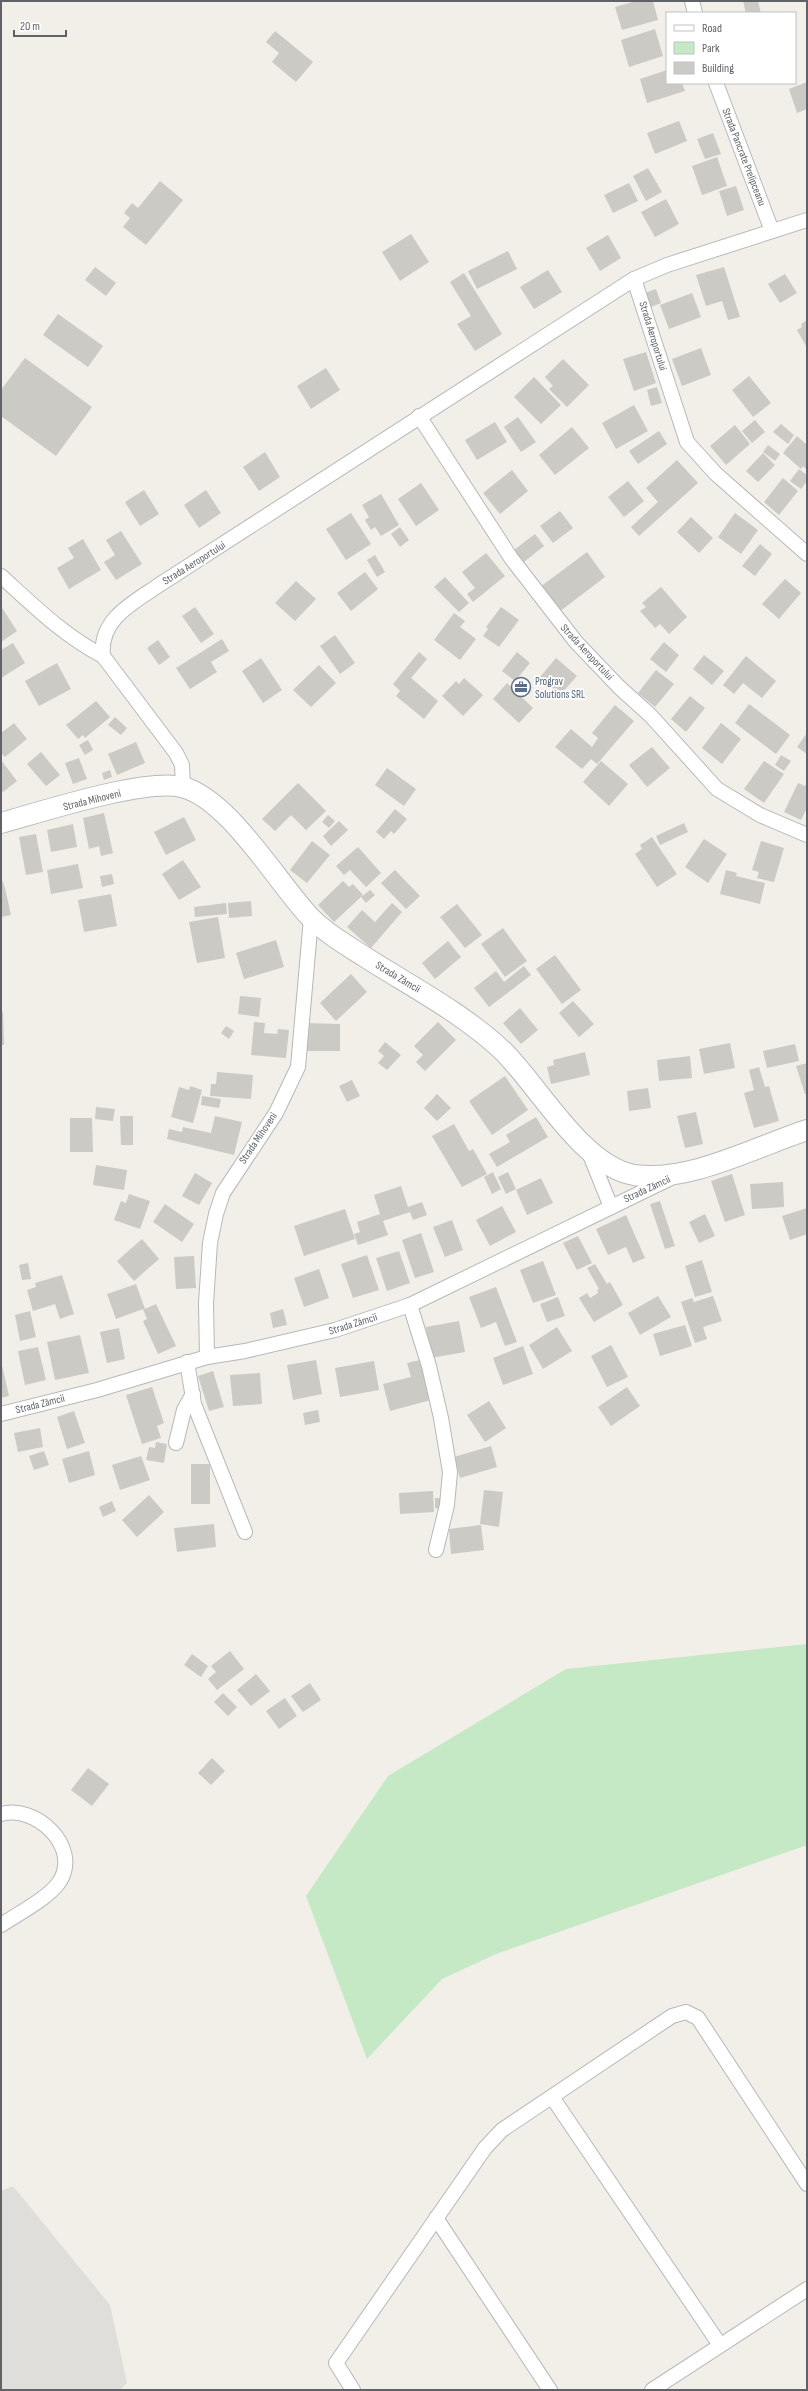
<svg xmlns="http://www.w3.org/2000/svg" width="808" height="2391" font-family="'Sofia Sans Condensed',sans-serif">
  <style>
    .industrial { fill: #e0deda }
    .green { fill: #c5e8c5 }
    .building { fill: #cccac5 }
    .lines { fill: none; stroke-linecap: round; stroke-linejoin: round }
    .minor-casing { stroke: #b5b8bc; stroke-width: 16 }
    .secondary-casing { stroke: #b6babf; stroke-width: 22 }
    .minor { stroke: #fff; stroke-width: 14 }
    .secondary { stroke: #fff; stroke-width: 20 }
    .labels { text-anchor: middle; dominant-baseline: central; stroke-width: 3.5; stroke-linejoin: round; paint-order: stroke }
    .street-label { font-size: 11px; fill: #5f6368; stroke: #fff }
    .service-label { font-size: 11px; fill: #4e5e75; stroke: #fff; text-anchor: start }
  </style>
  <rect width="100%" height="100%" fill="#f1efe8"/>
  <path class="industrial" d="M13,2186L110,2305L127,2383L120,2390H1V2191Z"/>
  <path class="green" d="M807,1644V1845L496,1954L442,1979L367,2059L306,1896L388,1776L566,1669Z"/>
  <g class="building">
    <path d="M636,1H653L658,20L622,30L615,7Z"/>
    <path d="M743,1H758L761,13H746Z"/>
    <path d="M655,29L663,56L629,67L621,40Z"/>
    <path d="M275,31L313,62L296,82L272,62L279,53L266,42Z"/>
    <path d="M667,70V83H682L685,91L647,103L640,79Z"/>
    <path d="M807,82V109L797,113L789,89Z"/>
    <path d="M679,121L687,141L655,154L647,133Z"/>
    <path d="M713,133L721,154L705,159L697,139Z"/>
    <path d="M717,157L727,186L702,195L692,166Z"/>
    <path d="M648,168L662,192L646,201L633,176Z"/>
    <path d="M160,181L183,200L146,245L123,227L130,218L124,213L132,203L138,208Z"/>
    <path d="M629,183L638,201L613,213L604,195Z"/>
    <path d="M736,186L744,210L727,216L719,191Z"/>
    <path d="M666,199L679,224L655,237L641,212Z"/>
    <path d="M411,234L429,262L400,281L382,252Z"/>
    <path d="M608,235L621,258L600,271L586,248Z"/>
    <path d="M508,251L517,269L477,289L468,271Z"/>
    <path d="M95,267L116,283L106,296L85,280Z"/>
    <path d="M724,267L740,317L728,320L722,301L706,306L696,275Z"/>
    <path d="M548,270L562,292L534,309L520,287Z"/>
    <path d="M464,273L502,334L475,351L457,324L471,316L450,282Z"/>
    <path d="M785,274L797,293L780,303L768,284Z"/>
    <path d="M656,289L661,303L651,307L645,293Z"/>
    <path d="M692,293L701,317L669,329L660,305Z"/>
    <path d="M58,314L103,346L88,367L43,335Z"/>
    <path d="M807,320V348L797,330L802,327L801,324Z"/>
    <path d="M701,348L711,375L682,386L672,359Z"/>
    <path d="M646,352L656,383L634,391L623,359Z"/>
    <path d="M25,358L92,407L56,456L1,416V390Z"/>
    <path d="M563,359L589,385L567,407L549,389L553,386L545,377Z"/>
    <path d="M326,368L340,390L311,409L297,386Z"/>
    <path d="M749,376L771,403L753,417L732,390Z"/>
    <path d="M534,377L561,405L541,424L514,397Z"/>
    <path d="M657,387L662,403L651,406L647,390Z"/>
    <path d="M634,405L648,431L616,449L602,423Z"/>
    <path d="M518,417L536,442L521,452L504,427Z"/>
    <path d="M755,420L765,432L752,443L742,431Z"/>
    <path d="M495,422L507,442L477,460L465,440Z"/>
    <path d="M781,424L794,435L788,444L773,432Z"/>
    <path d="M735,425L750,444L726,465L710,446Z"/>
    <path d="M572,427L589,448L555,475L539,455Z"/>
    <path d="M659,431L667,444L638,464L629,451Z"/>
    <path d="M797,436L807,445V470L803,466L801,469L783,453Z"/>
    <path d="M768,445L780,454L775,461L763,452Z"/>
    <path d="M265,452L280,477L259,491L243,467Z"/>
    <path d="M763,453L775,465L758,482L746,471Z"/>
    <path d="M677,460L698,483L639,536L631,527L658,502L646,488Z"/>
    <path d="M799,469L807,475V481L801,489L790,481Z"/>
    <path d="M512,470L528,491L500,514L483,493Z"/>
    <path d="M783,478L798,491L779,515L764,502Z"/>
    <path d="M628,481L644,501L624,517L608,497Z"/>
    <path d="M421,483L439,510L416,526L398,499Z"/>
    <path d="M144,490L159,514L140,526L125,502Z"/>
    <path d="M206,490L221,513L199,528L184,505Z"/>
    <path d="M381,494L399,525L381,536L375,527L371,530L365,520L369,517L362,505Z"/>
    <path d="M560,511L573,528L553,543L540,526Z"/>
    <path d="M351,513L371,544L346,560L326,529Z"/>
    <path d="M735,513L758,530L741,554L718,537Z"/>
    <path d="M691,517L713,538L699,553L677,532Z"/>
    <path d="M400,527L409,540L400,547L391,534Z"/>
    <path d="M121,531L142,564L116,580L104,562L115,555L106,540Z"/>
    <path d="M535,534L544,546L524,562L514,550Z"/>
    <path d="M83,539L101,570L69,589L57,568L74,558L68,548Z"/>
    <path d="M760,544L772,554L755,576L742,566Z"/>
    <path d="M587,552L605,577L559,612L540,587Z"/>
    <path d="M486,553L505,576L473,602L467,594L475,588L462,572Z"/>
    <path d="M375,555L385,572L377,577L367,560Z"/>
    <path d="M365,572L378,589L351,611L337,593Z"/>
    <path d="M445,577L469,603L459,612L434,587Z"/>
    <path d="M785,579L801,593L779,619L762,604Z"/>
    <path d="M296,581L316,599L295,621L275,603Z"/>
    <path d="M661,587L687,617L669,634L660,624L655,628L640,611L646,607L642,603Z"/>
    <path d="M1,606L17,631L1,642Z"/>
    <path d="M195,607L214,634L201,643L182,616Z"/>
    <path d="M501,607L519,620L499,647L483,636L488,629L486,627Z"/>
    <path d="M454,613L465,621L460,627L476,639L460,660L434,640Z"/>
    <path d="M335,635L355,663L340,674L320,646Z"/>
    <path d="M222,639L229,651L211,662L217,672L190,689L176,668Z"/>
    <path d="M158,640L170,657L159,665L147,648Z"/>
    <path d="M664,642L679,655L666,672L650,659Z"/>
    <path d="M13,643L25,663L1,678V650Z"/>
    <path d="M419,652L427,659L411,678L438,701L424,719L396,696L400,691L393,684Z"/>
    <path d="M517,652L530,663L515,681L502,671Z"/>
    <path d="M704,655L724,671L712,685L693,669Z"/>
    <path d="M746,656L776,681L762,698L743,683L734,694L723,685Z"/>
    <path d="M261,658L282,690L263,703L242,671Z"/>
    <path d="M556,658L577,676L560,695L540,677Z"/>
    <path d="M57,663L71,689L39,706L25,681Z"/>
    <path d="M319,665L336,683L311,707L293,690Z"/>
    <path d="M656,670L674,684L655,707L638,693Z"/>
    <path d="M464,678L483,695L463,716L442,696L456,681L459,684Z"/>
    <path d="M507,683L533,708L519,723L493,699Z"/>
    <path d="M690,696L705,708L686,732L671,719Z"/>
    <path d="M96,701L110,717L85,738L83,735L78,739L66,725Z"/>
    <path d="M749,704L790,735L776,754L735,723Z"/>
    <path d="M615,705L634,721L597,764L591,759L582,769L555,747L571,729L592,747L598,738L592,733Z"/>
    <path d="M115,717L127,728L121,735L108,725Z"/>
    <path d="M14,723L27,739L5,757L1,753V733Z"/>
    <path d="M721,723L741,739L722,764L702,748Z"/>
    <path d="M807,733V754L797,747Z"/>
    <path d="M88,740L93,750L85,755L79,745Z"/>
    <path d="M136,742L145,763L117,775L108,754Z"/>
    <path d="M652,747L670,768L647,787L629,765Z"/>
    <path d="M41,752L60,775L46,786L27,764Z"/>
    <path d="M781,755L791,761L784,771L775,765Z"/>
    <path d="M79,758L87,779L73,784L65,763Z"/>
    <path d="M1,760L17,781L3,792L1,790Z"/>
    <path d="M601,761L628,784L609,806L583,782Z"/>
    <path d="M764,761L784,774L764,803L744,789Z"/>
    <path d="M387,768L416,789L404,806L375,785Z"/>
    <path d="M110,770L112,777L104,780L102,773Z"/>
    <path d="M807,782V808L801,820L784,812L798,783L805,786Z"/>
    <path d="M298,783L326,811L306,830L291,815L275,831L262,819Z"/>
    <path d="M395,809L407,819L394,834L391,831L384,839L376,832Z"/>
    <path d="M104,813L113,853L101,856L99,846L89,849L83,818Z"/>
    <path d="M328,815L335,821L329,828L322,822Z"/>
    <path d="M184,817L196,840L166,855L154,832Z"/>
    <path d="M339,821L348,830L331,846L323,836Z"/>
    <path d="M684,823L688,832L660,845L656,836Z"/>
    <path d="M73,824L77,847L51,852L47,830Z"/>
    <path d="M36,834L43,872L26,875L19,837Z"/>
    <path d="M652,837L677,874L657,887L635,854L642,849L640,845Z"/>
    <path d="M704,839L727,854L708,883L685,867Z"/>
    <path d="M312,841L330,855L307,883L290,870Z"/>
    <path d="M761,841L784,848L774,882L757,878L759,872L752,870Z"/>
    <path d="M358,847L381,873L366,887L350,870L344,875L336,866Z"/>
    <path d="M183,860L201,887L179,900L162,874Z"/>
    <path d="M78,864L83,888L51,894L47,870Z"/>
    <path d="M395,870L420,896L406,909L381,883Z"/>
    <path d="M726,870L737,873L736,876L765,883L760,904L720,894Z"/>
    <path d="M112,874L114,884L102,887L100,876Z"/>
    <path d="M1,877L5,888L11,915L1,917Z"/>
    <path d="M343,881L349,887L353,884L363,895L334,922L318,905Z"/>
    <path d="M370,890L375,895L366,903L361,897Z"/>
    <path d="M111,894L117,926L84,932L78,900Z"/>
    <path d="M251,901L252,916L229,918L228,903Z"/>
    <path d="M226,903L227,914L195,917L194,907Z"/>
    <path d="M392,903L402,912L371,948L347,927L362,910L375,922Z"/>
    <path d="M457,904L482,935L465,948L440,917Z"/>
    <path d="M218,917L225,958L197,963L189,922Z"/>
    <path d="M503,928L527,961L505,977L481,944Z"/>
    <path d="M276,940L284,967L244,979L236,953Z"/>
    <path d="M448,941L461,957L435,979L422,963Z"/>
    <path d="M555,955L581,990L562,1004L536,969Z"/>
    <path d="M524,966L531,975L489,1007L474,988L496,971L504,982Z"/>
    <path d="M351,974L367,992L336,1021L320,1003Z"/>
    <path d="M240,996L261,998L259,1017L238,1014Z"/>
    <path d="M573,1001L594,1024L579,1037L559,1013Z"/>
    <path d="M520,1008L538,1030L521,1044L503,1023Z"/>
    <path d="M1,1012H3L4,1045H1Z"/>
    <path d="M254,1022L265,1023L264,1033L277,1034L278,1029L289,1030L286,1058L251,1055Z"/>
    <path d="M438,1022L456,1040L425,1071L416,1062L423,1055L414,1046Z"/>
    <path d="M305,1023L340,1024V1051H305Z"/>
    <path d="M226,1026L234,1031L229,1039L221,1033Z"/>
    <path d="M385,1042L401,1055L387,1070L378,1063L384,1056L378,1051Z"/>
    <path d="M730,1043L735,1068L704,1074L699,1049Z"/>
    <path d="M795,1044L799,1061L767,1068L763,1051Z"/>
    <path d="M585,1052L590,1075L551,1084L547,1067L554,1065L553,1060Z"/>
    <path d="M690,1056L692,1078L659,1081L657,1060Z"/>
    <path d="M807,1063V1094H805L796,1066Z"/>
    <path d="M759,1067L765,1087L769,1086L779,1121L754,1128L744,1093L754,1090L749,1070Z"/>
    <path d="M217,1072L253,1075L251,1099L210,1096L211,1084H216Z"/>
    <path d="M505,1076L528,1110L492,1135L469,1101Z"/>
    <path d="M352,1080L360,1096L347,1102L339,1086Z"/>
    <path d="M190,1086L202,1090L193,1123L171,1117L179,1087L189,1090Z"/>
    <path d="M648,1088L651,1108L629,1111L627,1091Z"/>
    <path d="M437,1094L451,1108L437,1121L424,1108Z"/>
    <path d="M202,1096L221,1099L219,1108L201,1105Z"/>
    <path d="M96,1107L115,1109L113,1121L95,1119Z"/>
    <path d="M696,1112L703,1144L685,1148L677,1116Z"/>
    <path d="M120,1116H133V1145H121Z"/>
    <path d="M215,1116L242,1122L234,1155L167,1139L169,1129L182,1132L183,1127L211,1133Z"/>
    <path d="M536,1117L548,1137L497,1167L489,1154L510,1142L506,1135Z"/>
    <path d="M70,1118H92L93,1152H70Z"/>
    <path d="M454,1124L469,1151L473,1149L487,1174L462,1187L432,1136Z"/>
    <path d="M96,1165L127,1170L124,1190L93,1185Z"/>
    <path d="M493,1172L501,1189L492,1194L484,1177Z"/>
    <path d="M508,1172L516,1189L506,1194L498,1177Z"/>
    <path d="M195,1173L212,1183L199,1205L182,1196Z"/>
    <path d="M732,1174L745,1215L725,1222L711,1181Z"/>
    <path d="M541,1178L553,1203L527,1215L516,1190Z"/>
    <path d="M783,1182L784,1207L752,1209L750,1184Z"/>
    <path d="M401,1186L408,1207L422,1202L427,1215L413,1220L410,1212L383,1221L388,1235L358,1245L354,1234L360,1232L357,1222L380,1214L374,1195Z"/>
    <path d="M129,1194L150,1201L140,1229L114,1220L121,1201L126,1203Z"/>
    <path d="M660,1201L675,1246L665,1249L650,1204Z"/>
    <path d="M165,1204L194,1224L182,1242L153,1222Z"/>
    <path d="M502,1206L516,1232L490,1246L476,1220Z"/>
    <path d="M807,1208V1234L790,1240L782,1216Z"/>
    <path d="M345,1209L355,1239L304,1256L294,1226Z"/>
    <path d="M705,1214L715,1236L699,1243L689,1222Z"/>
    <path d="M626,1215L645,1258L633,1263L626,1247L608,1255L596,1229Z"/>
    <path d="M452,1220L463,1250L445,1257L433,1227Z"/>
    <path d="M421,1233L434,1272L415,1278L402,1240Z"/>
    <path d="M578,1236L592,1263L577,1270L563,1243Z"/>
    <path d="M142,1239L159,1259L134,1281L117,1261Z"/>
    <path d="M399,1251L410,1283L387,1291L376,1258Z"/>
    <path d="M367,1255L379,1290L353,1298L341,1264Z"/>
    <path d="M194,1256L196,1288L176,1289L174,1257Z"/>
    <path d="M702,1260L712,1292L695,1297L685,1266Z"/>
    <path d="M543,1261L556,1295L533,1303L520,1270Z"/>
    <path d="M28,1263L31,1279L22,1280L19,1265Z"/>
    <path d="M595,1264L607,1284L610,1282L623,1305L594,1322L579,1298L587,1293L590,1298L598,1293L597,1290L599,1289L587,1268Z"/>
    <path d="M319,1269L329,1298L304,1307L294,1278Z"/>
    <path d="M62,1275L74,1314L60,1319L55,1304L33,1311L27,1290L36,1287L35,1283Z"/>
    <path d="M136,1284L145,1309L156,1304L176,1346L158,1354L143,1321L147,1319L143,1309L116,1319L107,1294Z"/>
    <path d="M496,1287L517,1342L505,1346L496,1322L481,1328L469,1297Z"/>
    <path d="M658,1296L671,1317L640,1335L628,1313Z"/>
    <path d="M713,1296L722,1321L703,1327L707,1339L695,1343L681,1302L692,1298L694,1302Z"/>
    <path d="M558,1297L565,1316L547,1322L540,1304Z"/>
    <path d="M283,1309L287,1325L273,1328L270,1313Z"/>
    <path d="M30,1311L36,1337L20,1341L15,1315Z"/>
    <path d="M459,1321L465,1352L431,1358L426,1327Z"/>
    <path d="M685,1325L692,1346L660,1356L653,1334Z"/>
    <path d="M557,1327L572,1351L543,1369L529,1345Z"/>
    <path d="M119,1328L125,1359L107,1363L100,1332Z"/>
    <path d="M80,1335L89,1373L55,1380L47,1342Z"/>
    <path d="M611,1345L628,1377L607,1387L591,1356Z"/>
    <path d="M523,1346L533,1374L503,1385L493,1358Z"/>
    <path d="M38,1347L46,1380L25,1385L18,1351Z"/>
    <path d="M316,1360L322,1394L293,1400L287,1365Z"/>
    <path d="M420,1360L431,1400L390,1411L383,1384L411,1377L407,1363Z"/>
    <path d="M1,1361L9,1396L1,1398Z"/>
    <path d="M374,1361L379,1390L340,1397L335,1368Z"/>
    <path d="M213,1371L224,1407L209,1411L198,1376Z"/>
    <path d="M260,1373L262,1404L233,1406L230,1375Z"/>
    <path d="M152,1387L164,1423L157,1426L161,1438L142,1444L126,1395Z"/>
    <path d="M627,1387L640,1406L611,1426L598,1407Z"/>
    <path d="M489,1401L506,1428L485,1442L467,1415Z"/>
    <path d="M318,1410L320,1422L305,1425L303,1413Z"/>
    <path d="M74,1411L85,1443L67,1449L57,1417Z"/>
    <path d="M40,1428L43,1447L18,1452L14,1433Z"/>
    <path d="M156,1442L167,1444L164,1463L146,1460L149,1447L155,1448Z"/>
    <path d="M491,1446L497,1467L460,1478L454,1457Z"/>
    <path d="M44,1451L49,1465L34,1470L29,1456Z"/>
    <path d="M89,1451L95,1475L69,1483L62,1459Z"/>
    <path d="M141,1456L150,1480L120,1490L112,1465Z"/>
    <rect x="191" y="1464" width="19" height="40"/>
    <path d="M484,1490L503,1492L499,1527L480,1524Z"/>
    <path d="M433,1491L434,1512L400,1514L399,1493Z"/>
    <path d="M149,1495L164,1512L137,1537L122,1520Z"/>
    <path d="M435,1498H441L440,1509L435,1508Z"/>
    <path d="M112,1501L116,1511L103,1517L99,1507Z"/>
    <path d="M214,1524L216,1547L177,1552L174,1528Z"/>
    <path d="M481,1525L484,1550L451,1554L449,1529Z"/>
    <path d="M230,1651L244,1669L217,1690L208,1679L216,1672L211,1666Z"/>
    <path d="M192,1654L208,1666L201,1677L184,1665Z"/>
    <path d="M256,1674L270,1691L251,1706L237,1690Z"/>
    <path d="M310,1683L321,1700L303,1712L291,1696Z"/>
    <path d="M223,1693L237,1707L228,1716L214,1702Z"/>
    <path d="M285,1698L297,1716L279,1729L266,1711Z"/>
    <path d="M212,1758L225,1771L211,1785L198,1773Z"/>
    <path d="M88,1768L109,1784L92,1806L71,1790Z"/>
  </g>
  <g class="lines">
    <defs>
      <g id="minor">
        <path d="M692,1L695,13"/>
        <path d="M716,83L772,231"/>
        <path d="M634,279L687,442L716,474L807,554"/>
        <path d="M419,416L511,558L576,642L619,687L651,716L717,789L760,815L807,835"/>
        <path d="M1,576C33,605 64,636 103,656"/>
        <path d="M183,787L182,765L176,753L103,656C99,619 133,603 159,585L634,279L667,265L807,220"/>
        <path d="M588,1150L611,1207"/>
        <path d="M410,1305L429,1366L441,1418L450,1472L447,1505L436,1550"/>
        <path d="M207,1357L206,1303L210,1243L216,1214L223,1193L276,1113L298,1067L311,918"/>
        <path d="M187,1362L194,1404L245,1532"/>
        <path d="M1,1414L97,1390L207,1357L245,1351L335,1330L410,1305L671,1178"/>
        <path d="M176,1443L184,1410L193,1394"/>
        <path d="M1,1814C35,1804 81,1846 60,1881C49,1898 19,1913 1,1925"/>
        <path d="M552,2097L720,2345"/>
        <path d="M436,2218L550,2390"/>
        <path d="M353,2390L336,2363L485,2148L502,2130L672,2016L686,2012L698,2018L807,2184"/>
        <path d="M652,2390L807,2289"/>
      </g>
      <path id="secondary" d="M1,823C41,812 145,778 182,787C228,798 277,882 310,917C326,933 346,945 365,957C412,987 461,1012 502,1050C539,1086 582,1166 634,1175C689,1183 755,1147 807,1130"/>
    </defs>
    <use href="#minor" class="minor-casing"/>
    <use href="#secondary" class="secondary-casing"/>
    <use href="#minor" class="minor"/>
    <use href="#secondary" class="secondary"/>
  </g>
  <defs>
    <symbol id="office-ring" viewBox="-11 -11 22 22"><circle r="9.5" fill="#fff" stroke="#5c6f8a" stroke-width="1.5"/><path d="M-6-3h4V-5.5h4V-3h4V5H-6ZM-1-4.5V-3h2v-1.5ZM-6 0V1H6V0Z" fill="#5c6f8a"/></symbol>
  </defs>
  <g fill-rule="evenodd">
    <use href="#office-ring" x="510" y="676" width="22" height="22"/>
  </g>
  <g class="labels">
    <g class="street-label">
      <text transform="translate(744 157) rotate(69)">Strada Pancrate Prelipceanu</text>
      <text transform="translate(653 336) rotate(73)">Strada Aeroportului</text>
      <text transform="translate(194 563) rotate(-32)">Strada Aeroportului</text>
      <text transform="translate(587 652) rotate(47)">Strada Aeroportului</text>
      <text transform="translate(92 800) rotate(-14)">Strada Mihoveni</text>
      <text transform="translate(398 977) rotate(31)">Strada Zămcii</text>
      <text transform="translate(258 1138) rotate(-56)">Strada Mihoveni</text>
      <text transform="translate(647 1189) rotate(-25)">Strada Zămcii</text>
      <text transform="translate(353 1324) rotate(-17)">Strada Zămcii</text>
      <text transform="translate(40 1404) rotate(-14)">Strada Zămcii</text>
    </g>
    <g class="service-label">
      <text x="535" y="681">Prograv<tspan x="535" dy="13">Solutions SRL</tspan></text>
    </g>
  </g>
  <rect width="808" height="2391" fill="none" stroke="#5f6368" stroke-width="4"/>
  <rect x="666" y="12" width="130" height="72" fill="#ffffff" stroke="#bfc1c3"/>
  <rect x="674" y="25" width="20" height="6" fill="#ffffff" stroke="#bfc1c3"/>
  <text x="702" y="32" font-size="12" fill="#5f6368">Road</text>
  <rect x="674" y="42" width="20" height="12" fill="#c5e8c5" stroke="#bfc1c3"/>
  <text x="702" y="52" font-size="12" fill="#5f6368">Park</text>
  <rect x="674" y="62" width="20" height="12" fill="#cccac5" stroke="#bfc1c3"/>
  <text x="702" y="72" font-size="12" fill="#5f6368">Building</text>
  <path d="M14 30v6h52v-6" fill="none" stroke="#5f6368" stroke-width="2"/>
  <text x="20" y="30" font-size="12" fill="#5f6368" stroke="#ffffff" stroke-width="3" paint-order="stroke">20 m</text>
</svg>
